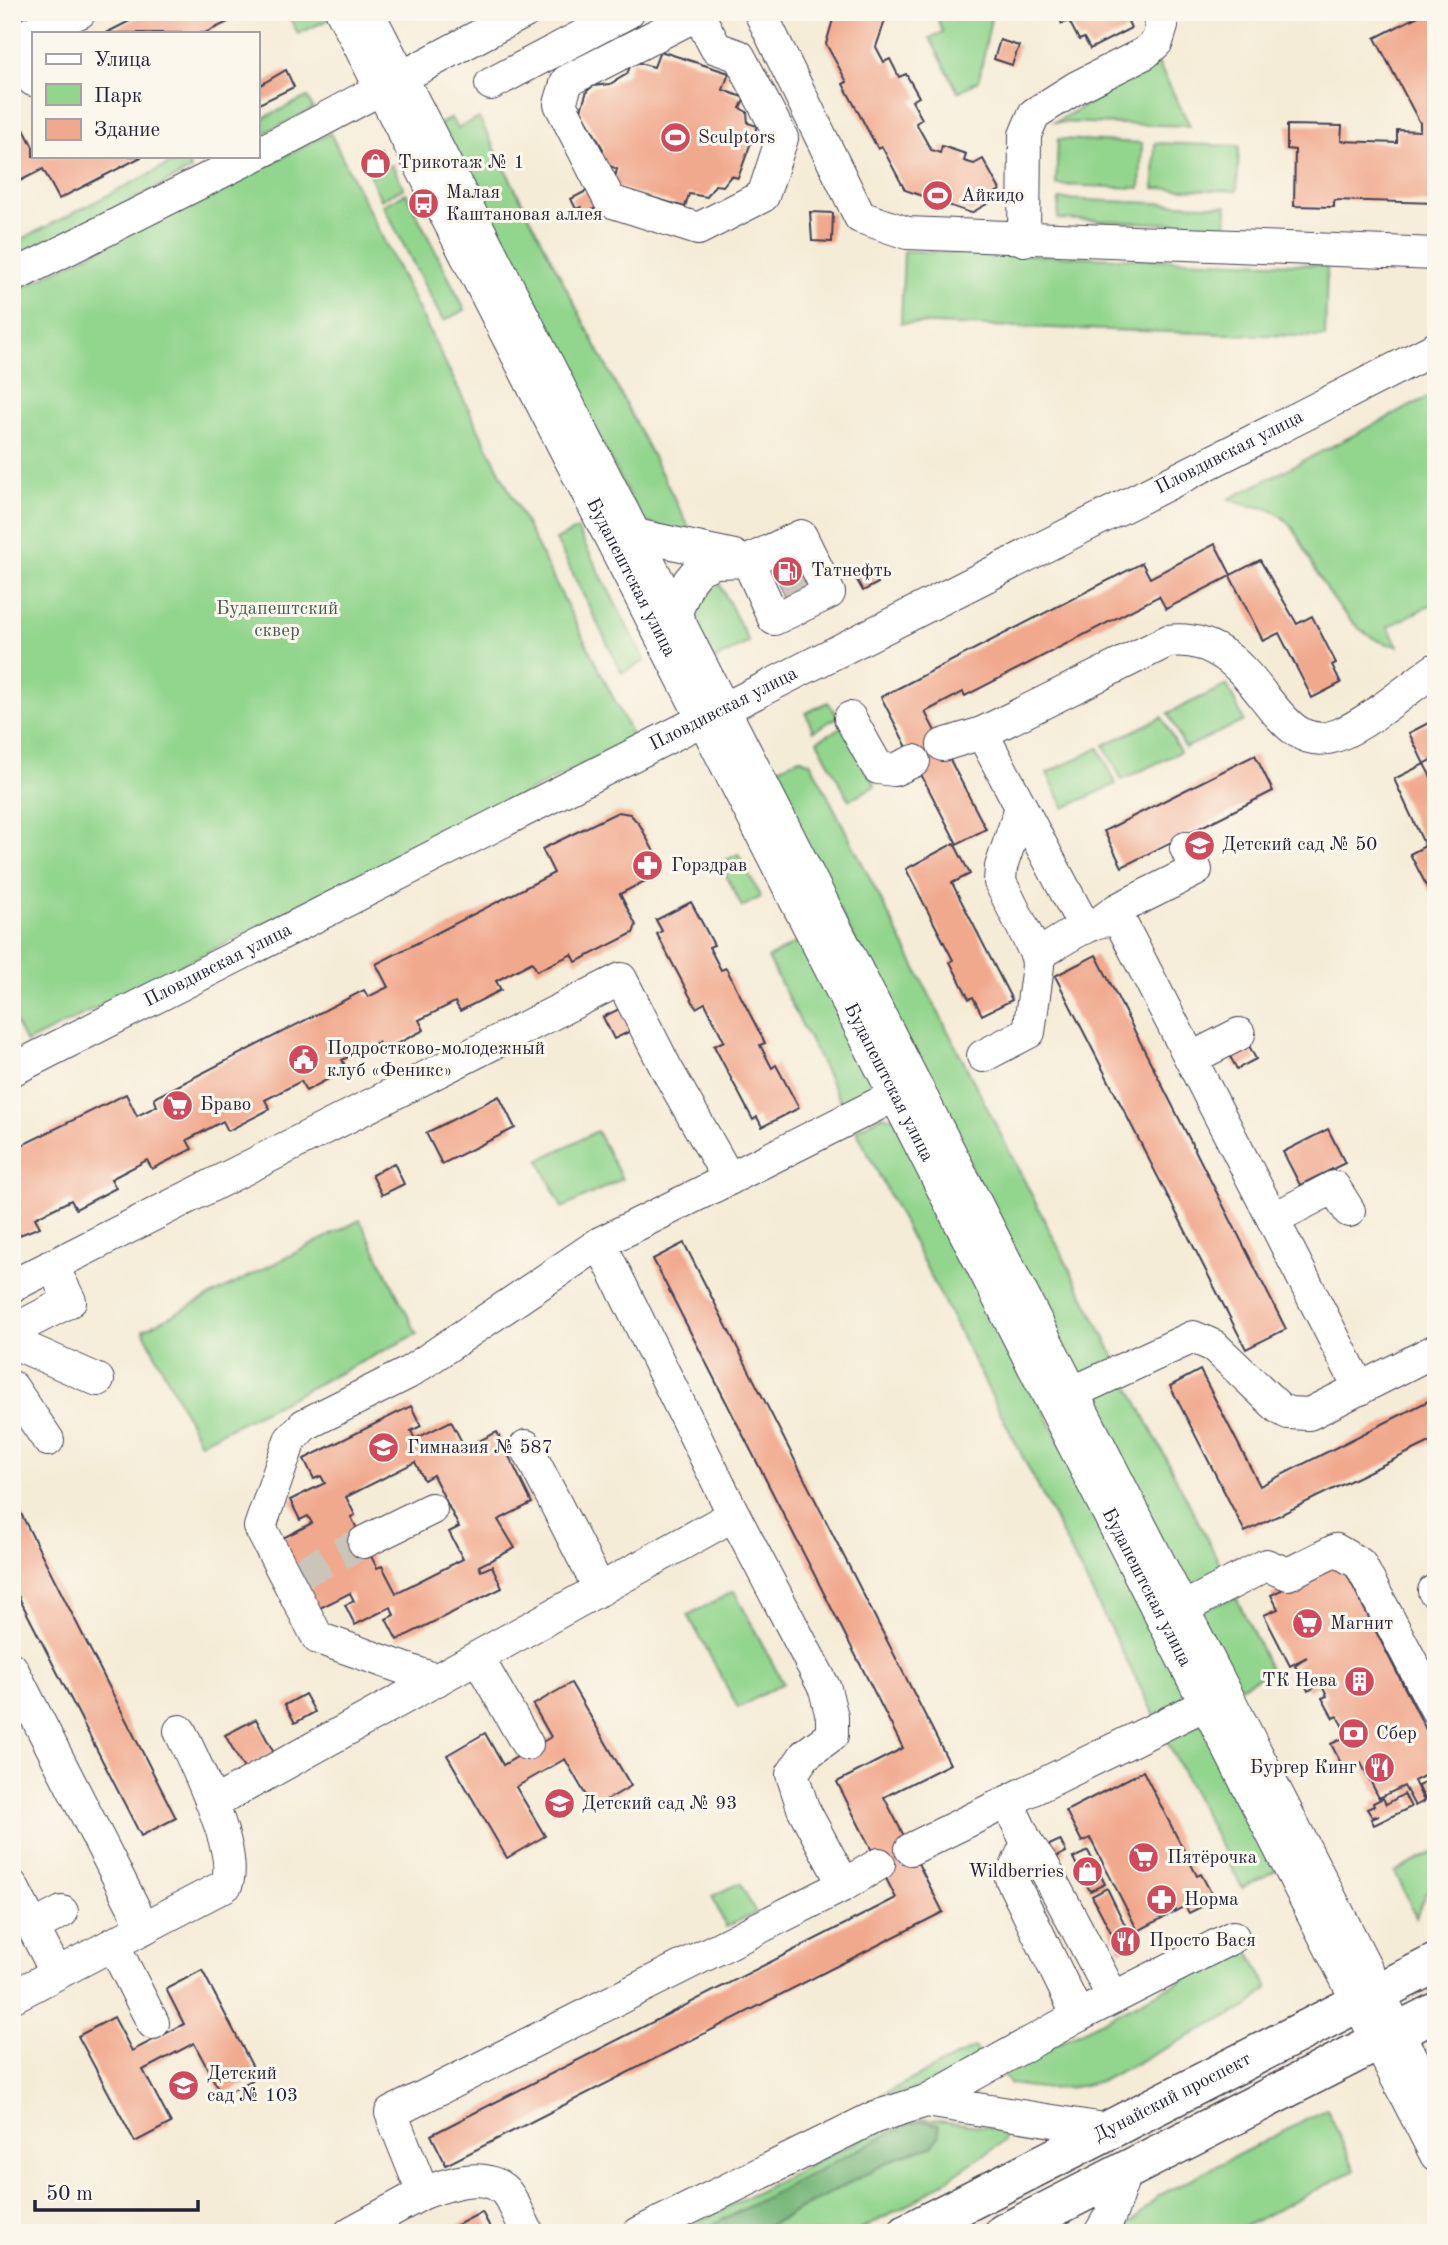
<svg xmlns="http://www.w3.org/2000/svg" width="1448" height="2245" font-family="'Old Standard TT',serif">
  <style>
    .green { fill: #92d58d; stroke: #5a7c64; stroke-width: 2 }
    .forest { fill: #75b678; stroke: #4c6c5a; stroke-width: 2 }
    .building { fill: #f1a98d; fill-rule: evenodd }
    .lines { fill: none; stroke-linecap: round; stroke-linejoin: round }
    .minor-tunnel { stroke: #cbc4b8; stroke-width: 32; stroke-dasharray: 32 16; stroke-linecap: butt }
    .minor-casing { stroke: #424052; stroke-width: 34 }
    .major-casing { stroke: #424052; stroke-width: 41 }
    .minor { stroke: #fff; stroke-width: 32 }
    .major { stroke: #fff; stroke-width: 38 }
    .labels { text-anchor: middle; dominant-baseline: central; stroke-width: 6; stroke-linejoin: round; paint-order: stroke }
    .poi-label { font-size: 19px; fill: #22223b; stroke: #fbf7ec; text-anchor: start }
    .street-label { font-size: 19px; fill: #22223b; stroke: #fbf7ec }
    .park-label { font-size: 19px; fill: #445854; stroke: #fbf7ec }
  </style>
  <rect width="100%" height="100%" fill="#fbf7ec"/>
  <filter id="ink" filterUnits="userSpaceOnUse"><feTurbulence type="fractalNoise" baseFrequency=".0143" numOctaves="2"/><feDisplacementMap in="SourceGraphic" scale="14" xChannelSelector="R" yChannelSelector="G"/><feConvolveMatrix kernelMatrix="1 2 1 2 8 2 1 2 1" color-interpolation-filters="sRGB"/></filter>
  <filter id="wash" filterUnits="userSpaceOnUse"><feTurbulence type="fractalNoise" baseFrequency=".00686" numOctaves="4" result="noise"/><feDisplacementMap in="SourceGraphic" scale="28" xChannelSelector="R" yChannelSelector="G"/><feGaussianBlur stdDeviation="1.57" result="paint"/><feColorMatrix in="noise" values="0 0 0 0 0 0 0 0 0 0 0 0 0 0 0 0 0 1.4 0 .05"/><feComposite in="paint" operator="in"/></filter>
  <g filter="url(#wash)">
    <rect width="100%" height="100%" fill="#f5ecd7"/>
    <g class="green">
      <path d="M287,12H329L332,18L298,34Z"/>
      <path d="M948,12H988L991,18L979,80L958,92L930,38L943,32L937,18Z"/>
      <path d="M1157,61L1190,126L1055,122L1103,96L1101,90Z"/>
      <path d="M307,97L313,109L257,137V121Z"/>
      <path d="M451,118L457,128L479,118L694,537L642,521L438,125Z"/>
      <path d="M330,133L634,739L26,1043L12,1016V293Z"/>
      <path d="M1058,139L1142,143L1140,188L1056,185Z"/>
      <path d="M1155,143L1239,146L1237,191L1154,188Z"/>
      <path d="M185,156L191,170L13,260L12,244Z"/>
      <path d="M392,165L404,188L381,200L370,176Z"/>
      <path d="M406,193L465,310L443,321L383,205Z"/>
      <path d="M1059,199L1227,206L1226,226L1058,219Z"/>
      <path d="M904,251L1327,265L1325,337L901,323Z"/>
      <path d="M1436,393V602L1388,627L1398,646C1356,642 1328,594 1309,559C1304,549 1299,535 1291,526C1267,498 1251,512 1229,499Z"/>
      <path d="M577,529L645,661L622,673L556,540Z"/>
      <path d="M714,573L749,642L713,661L692,622L689,603Z"/>
      <path d="M1227,685L1244,721L1185,748L1168,713Z"/>
      <path d="M828,702L838,717L813,731L806,713Z"/>
      <path d="M1162,717L1180,752L1122,780L1104,745Z"/>
      <path d="M844,726L875,786L849,800L817,741Z"/>
      <path d="M1099,748L1116,784L1064,808L1047,773Z"/>
      <path d="M799,758L811,763L1117,1362L1079,1379L769,773Z"/>
      <path d="M738,854L761,897L742,907L720,863Z"/>
      <path d="M803,939L880,1091L846,1112L768,958Z"/>
      <path d="M882,1116L894,1117L1189,1696L1156,1718L856,1130Z"/>
      <path d="M597,1131L622,1179L562,1208L539,1160Z"/>
      <path d="M360,1220L417,1334L200,1443L143,1330Z"/>
      <path d="M1125,1378L1226,1576L1190,1595L1088,1396Z"/>
      <path d="M734,1591L783,1683L738,1708L688,1615Z"/>
      <path d="M1236,1597L1271,1671L1238,1688L1198,1611Z"/>
      <path d="M1201,1719L1278,1869L1242,1888L1164,1736Z"/>
      <path d="M1436,1851V1868L1416,1917L1395,1872Z"/>
      <path d="M740,1883L756,1913L726,1927L712,1896Z"/>
      <path d="M1247,1947L1268,1988L1249,2006L1103,2080C1070,2091 1045,2090 1011,2084L1002,2072Z"/>
      <path d="M975,2047L981,2058L920,2088L870,2101Z"/>
      <path d="M1327,2109L1355,2170L1232,2233H1122L1158,2196Z"/>
      <path d="M916,2118L996,2128L1004,2134V2141L912,2203L854,2233H676L890,2125Z"/>
    </g>
    <path class="forest" d="M923,2121L938,2125L939,2136L932,2146L898,2157L755,2233H697L908,2124Z"/>
    <g id="blocks">
      <g class="building">
        <path d="M147,12L151,17L160,12H226L230,21L205,33H106Z"/>
        <path d="M828,12H888L876,47L884,62L890,59L899,77L906,74L919,97L912,101L922,119L916,123L931,150L940,153L942,146L966,154L964,161L974,164L983,159L1000,190L990,196L992,201L971,213L905,190L882,147L878,149L843,84L847,82L826,44L834,16Z"/>
        <path d="M1056,12H1124L1131,28L1090,49L1084,38L1079,40L1069,21L1062,24Z"/>
        <path d="M1426,12H1436V203L1334,200V207L1294,206L1295,150L1287,149V125L1342,126L1341,141L1397,143V130L1420,131V123L1375,38Z"/>
        <path d="M1000,40L1019,46L1012,65L994,59Z"/>
        <path d="M660,51L729,73L723,90L745,98L740,108L747,112L748,123L757,126L738,178L731,176L723,186L715,185L707,197L689,194L685,207L613,186L617,169L599,161L603,149L581,110L587,91L593,86L610,84L627,74L632,61L654,67Z"/>
        <path d="M286,70L294,87L257,105V87Z"/>
        <path d="M12,106L33,147V156H143L59,199L43,169L12,185Z"/>
        <path d="M383,154L388,166L371,174L365,162Z"/>
        <path d="M590,189L596,208L585,214L581,207L576,209L571,199Z"/>
        <path d="M810,212L833,213L832,242L812,241Z"/>
        <path d="M1215,544L1231,575L1260,560L1297,624L1312,616L1336,663L1332,665L1341,683L1312,698L1279,633L1263,641L1230,576L1166,609L1159,596L965,696L963,692L925,712L986,829L957,844L881,697L1142,563L1150,578Z"/>
        <path d="M791,550L811,589L788,600L769,561Z"/>
        <path d="M870,567L878,583L863,591L854,575Z"/>
        <path d="M1436,719V758L1424,764L1409,733Z"/>
        <path d="M1255,755L1273,791L1122,867L1104,831Z"/>
        <path d="M1424,764L1436,786V904L1410,854L1425,846L1394,779Z"/>
        <path d="M618,812L630,814L640,825L664,871L620,894L636,925L633,933L576,962L572,954L537,971L532,962L496,981L501,990L460,1011L455,1002L419,1020L424,1030L383,1051L378,1042L342,1060L347,1069L306,1091L301,1081L265,1100L270,1109L228,1131L223,1121L187,1140L192,1149L152,1169L147,1160L111,1179L116,1188L76,1209L71,1200L35,1218L40,1227L12,1238V1150L126,1094L137,1116L157,1106L154,1098L364,990L368,997L388,987L376,964L554,873L542,849Z"/>
        <path d="M954,843L970,874L952,883L1012,1000L982,1015L973,997L969,999L950,962L953,960L906,869Z"/>
        <path d="M691,902L714,945L709,947L721,970L726,968L765,1043L760,1045L772,1068L776,1065L799,1108L762,1127L757,1117L753,1120L714,1046L724,1041L705,1003L696,1008L657,934L662,931L656,920Z"/>
        <path d="M1096,955L1286,1329L1246,1349L1055,976Z"/>
        <path d="M623,1007L635,1029L614,1039L603,1017Z"/>
        <path d="M1246,1040L1256,1059L1237,1069L1227,1051Z"/>
        <path d="M499,1096L515,1128L442,1164L426,1133Z"/>
        <path d="M1328,1129L1345,1163L1300,1185L1283,1152Z"/>
        <path d="M394,1163L404,1184L382,1195L372,1175Z"/>
        <path d="M684,1243L950,1764L884,1797L943,1912L446,2165L431,2135L896,1898L837,1782L903,1748L653,1259Z"/>
        <path d="M1200,1370L1260,1486L1436,1397V1439L1245,1532L1170,1386Z"/>
        <path d="M411,1406L421,1426L411,1431L415,1439L451,1421L462,1442L458,1444L461,1450L497,1432L532,1503L498,1520L515,1548L479,1566L481,1571L492,1566L502,1588L397,1640L386,1619L394,1615L391,1607L355,1625L345,1605L354,1601L350,1593L314,1611L279,1540L312,1523L308,1516L300,1520L290,1500L325,1483L321,1476L314,1479L304,1459ZM415,1462L424,1480L433,1475L459,1527L449,1532L463,1559L396,1593L382,1566L377,1568L351,1517L355,1515L346,1497Z"/>
        <path d="M12,1496L176,1818L141,1836L12,1584Z"/>
        <path d="M1340,1561L1436,1749V1770L1414,1781L1424,1801L1415,1806L1404,1786L1379,1798L1361,1763L1345,1771L1331,1744L1348,1736L1337,1716L1333,1718L1322,1698L1327,1696L1321,1684L1308,1691L1295,1666L1307,1657L1290,1666L1264,1615L1278,1609L1271,1595Z"/>
        <path d="M571,1683L631,1786L593,1808L565,1759L516,1787L545,1836L507,1858L447,1755L485,1733L503,1765L551,1737L533,1705Z"/>
        <path d="M305,1694L315,1712L295,1723L285,1705Z"/>
        <path d="M256,1719L274,1753L244,1769L225,1735Z"/>
        <path d="M1143,1771L1197,1876L1201,1874L1215,1900L1189,1913L1185,1906L1138,1931L1090,1838L1082,1842L1066,1811Z"/>
        <path d="M1436,1777V1794L1425,1799L1418,1786Z"/>
        <path d="M1404,1794L1411,1807L1374,1825L1371,1819L1379,1816L1372,1817L1367,1809L1374,1806L1373,1803L1383,1798L1386,1804Z"/>
        <path d="M1060,1840L1066,1852L1049,1861L1043,1848Z"/>
        <path d="M1088,1851L1105,1884L1090,1891L1073,1858Z"/>
        <path d="M1107,1888L1129,1933L1115,1940L1092,1896Z"/>
        <path d="M1132,1934L1136,1943L1120,1951L1116,1942Z"/>
        <path d="M202,1970L258,2077L222,2096L194,2043L143,2070L171,2123L135,2142L78,2036L114,2017L132,2051L184,2024L166,1989Z"/>
        <path d="M482,2212L493,2233H442Z"/>
      </g>
    </g>
  </g>
  <g filter="url(#ink)">
    <use href="#blocks" fill-opacity="0" stroke="#424052" stroke-width="2"/>
    <g class="lines">
      <g class="minor-tunnel">
        <path d="M785,595L808,584"/>
        <path d="M297,1575L364,1542"/>
      </g>
      <defs>
        <g id="minor">
          <path id="s1" d="M342,12L1436,2155"/>
          <path d="M368,12L1436,2105"/>
          <path d="M697,12L698,14L716,48L739,56L782,138L763,196L698,229L610,201L560,104L567,81L698,14"/>
          <path d="M760,12L860,217L907,233L1436,254"/>
          <path d="M12,41L80,12"/>
          <path d="M13,41L33,80"/>
          <path d="M491,84L628,12"/>
          <path d="M257,154C348,108 435,58 525,12"/>
          <path d="M1024,240L1025,135L1034,114L1077,87L1145,53L1157,42L1162,26L1157,12"/>
          <path d="M12,277L253,156"/>
          <path d="M635,535L734,556"/>
          <path d="M675,615L689,581L699,569L715,562L748,561L801,536L829,593L774,619L748,561"/>
          <path d="M850,718L878,768L894,770L914,761"/>
          <path d="M943,745L982,733"/>
          <path d="M1021,808L1001,867L1000,882L1037,956C1057,944 1102,909 1122,925L1360,1389"/>
          <path d="M1103,920L1118,909L1196,870L1186,848"/>
          <path d="M1085,928L982,733L1168,641C1261,630 1269,762 1338,735C1370,722 1407,689 1436,669"/>
          <path d="M983,1056L1029,1032L1038,966L1037,956"/>
          <path d="M1192,1058L1239,1034"/>
          <path id="s2" d="M12,1070L1436,348"/>
          <path d="M1273,1219L1334,1187L1349,1211"/>
          <path d="M12,1286L621,979L666,1068L729,1179L914,1086"/>
          <path d="M12,1331L70,1301L52,1265"/>
          <path d="M12,1342L98,1380"/>
          <path d="M12,1387L48,1440"/>
          <path d="M1054,1401L1193,1337L1214,1346L1279,1408L1288,1413L1309,1414L1436,1350"/>
          <path d="M526,1446L600,1590"/>
          <path d="M364,1542L431,1509"/>
          <path d="M1434,1591L1436,1590"/>
          <path d="M1164,1618L1266,1565L1288,1574L1336,1550L1360,1564L1436,1709"/>
          <path d="M478,1658L527,1744"/>
          <path d="M12,1669L144,1928"/>
          <path d="M437,1680L318,1638L260,1527L290,1440L304,1425L408,1373L600,1243"/>
          <path d="M214,1803L734,1515"/>
          <path d="M1008,1803L1027,1843L1011,1878L1078,2016"/>
          <path d="M1027,1843L1043,1865L1113,1997"/>
          <path d="M911,1849L1206,1704"/>
          <path d="M844,1885L879,1864"/>
          <path d="M12,1886L56,1972"/>
          <path d="M33,1927L62,1912"/>
          <path d="M113,1944L153,2023"/>
          <path d="M12,1997L226,1885C241,1855 195,1763 180,1731"/>
          <path d="M926,2101L1078,2016L1233,1937"/>
          <path d="M423,2193C445,2185 481,2171 503,2189C513,2198 521,2221 528,2233"/>
          <path d="M350,2233L423,2193L391,2113L844,1885L803,1808L792,1774L805,1755L832,1735V1717L825,1689L734,1515L600,1243L729,1179"/>
          <path d="M639,2233L875,2117L926,2101L1110,2130"/>
          <path d="M1100,2233L1110,2216L1126,2170"/>
        </g>
        <g id="major">
          <path id="s3" d="M907,2233L1436,1963"/>
          <path d="M1004,2233L1436,2012"/>
        </g>
      </defs>
      <use href="#minor" class="minor-casing"/>
      <use href="#major" class="major-casing"/>
      <use href="#minor" class="minor"/>
      <use href="#major" class="major"/>
    </g>
  </g>
  <defs>
    <symbol id="stadium-disc" viewBox="-11 -11 22 22"><circle r="9.5" fill="#d1495b" stroke="#fbf7ec"/><path d="M0-5a6.5 5 0 1 0 0 10a6.5 5 0 1 0 0-10ZM-3.5-1.8h7v3.6h-7Z" fill="#fff"/></symbol>
    <symbol id="shop-disc" viewBox="-11 -11 22 22"><circle r="9.5" fill="#d1495b" stroke="#fbf7ec"/><path d="M-5-2.5h2.3a2.7 3.5 0 0 1 5.4 0H5L5.5 6h-11ZM-1.5-2.5h3a1.5 2.3 0 0 0-3 0Z" fill="#fff"/></symbol>
    <symbol id="bus-disc" viewBox="-11 -11 22 22"><circle r="9.5" fill="#d1495b" stroke="#fbf7ec"/><path d="M-5-6H5V4H4V6H2V4H-2V6H-4V4H-5ZM-3.5-4V0h7V-4ZM-3.5 1.2v1.5H-2V1.2ZM2 1.2v1.5H3.5V1.2Z" fill="#fff"/></symbol>
    <symbol id="fuel-disc" viewBox="-11 -11 22 22"><circle r="9.5" fill="#d1495b" stroke="#fbf7ec"/><path d="M-5.5-6h7V0h2V4h1.3V-2.5L3-4.5l.8-.8L6-3V5H2.5V1h-1V6h-7ZM-4.2-4.7v3.2H.2V-4.7Z" fill="#fff"/></symbol>
    <symbol id="school-disc" viewBox="-11 -11 22 22"><circle r="9.5" fill="#d1495b" stroke="#fbf7ec"/><path d="M0-5L7-2L0 1L-7-2ZM-4 1L0 2.5L4 1V4Q0 6-4 4Z" fill="#fff"/></symbol>
    <symbol id="pharmacy-disc" viewBox="-11 -11 22 22"><circle r="9.5" fill="#d1495b" stroke="#fbf7ec"/><path d="M-2-6h4v4h4v4h-4v4h-4v-4h-4v-4h4Z" fill="#fff"/></symbol>
    <symbol id="civic-disc" viewBox="-11 -11 22 22"><circle r="9.5" fill="#d1495b" stroke="#fbf7ec"/><path d="M-.6-6.5H3V-4.5H.6V-3L4-1V1h2V6H-6V1h2V-1L-.6-3ZM-1.2 2.5V6h2.4V2.5Z" fill="#fff"/></symbol>
    <symbol id="supermarket-disc" viewBox="-11 -11 22 22"><circle r="9.5" fill="#d1495b" stroke="#fbf7ec"/><path d="M-6-5.5h2.5l.6 2H6L4.5 2H-2.5L-4.4-4H-6ZM-1.5 3.2a1.3 1.3 0 1 0 .1 0ZM3 3.2a1.3 1.3 0 1 0 .1 0Z" fill="#fff"/></symbol>
    <symbol id="building-disc" viewBox="-11 -11 22 22"><circle r="9.5" fill="#d1495b" stroke="#fbf7ec"/><path d="M-4-6H4V6H1V3H-1V6H-4ZM-2.5-4.3h1.7v1.8h-1.7ZM.8-4.3h1.7v1.8H.8ZM-2.5-1h1.7V.8h-1.7ZM.8-1h1.7V.8H.8Z" fill="#fff"/></symbol>
    <symbol id="bank-disc" viewBox="-11 -11 22 22"><circle r="9.5" fill="#d1495b" stroke="#fbf7ec"/><path d="M-6-4H6V4H-6ZM0-2.3a2.3 2.3 0 1 0 0 4.6a2.3 2.3 0 1 0 0-4.6Z" fill="#fff"/></symbol>
    <symbol id="restaurant-disc" viewBox="-11 -11 22 22"><circle r="9.5" fill="#d1495b" stroke="#fbf7ec"/><path d="M-5-6h1v4h1v-4h1v4h1v-4h1v5L-1.5 .5V6h-2V.5L-5-1ZM5-6V6H3V1.5H1.5Q1.5-4 5-6Z" fill="#fff"/></symbol>
  </defs>
  <g fill-rule="evenodd">
    <use href="#stadium-disc" x="658" y="120" width="35" height="35"/>
    <use href="#shop-disc" x="358" y="146" width="35" height="35"/>
    <use href="#stadium-disc" x="920" y="178" width="35" height="35"/>
    <use href="#bus-disc" x="406" y="186" width="35" height="35"/>
    <use href="#fuel-disc" x="770" y="554" width="35" height="35"/>
    <use href="#school-disc" x="1182" y="828" width="35" height="35"/>
    <use href="#pharmacy-disc" x="630" y="848" width="35" height="35"/>
    <use href="#civic-disc" x="286" y="1042" width="35" height="35"/>
    <use href="#supermarket-disc" x="160" y="1088" width="35" height="35"/>
    <use href="#school-disc" x="366" y="1430" width="35" height="35"/>
    <use href="#supermarket-disc" x="1290" y="1606" width="35" height="35"/>
    <use href="#building-disc" x="1342" y="1664" width="35" height="35"/>
    <use href="#bank-disc" x="1336" y="1716" width="35" height="35"/>
    <use href="#restaurant-disc" x="1362" y="1750" width="35" height="35"/>
    <use href="#school-disc" x="542" y="1786" width="35" height="35"/>
    <use href="#supermarket-disc" x="1126" y="1840" width="35" height="35"/>
    <use href="#shop-disc" x="1070" y="1854" width="35" height="35"/>
    <use href="#pharmacy-disc" x="1144" y="1882" width="35" height="35"/>
    <use href="#restaurant-disc" x="1108" y="1924" width="35" height="35"/>
    <use href="#school-disc" x="166" y="2068" width="35" height="35"/>
  </g>
  <g class="labels">
    <g class="poi-label">
      <text x="698" y="138">Sculptors</text>
      <text x="398" y="163">Трикотаж № 1</text>
      <text x="446" y="193">Малая<tspan x="446" dy="22">Каштановая аллея</tspan></text>
      <text x="961" y="196">Айкидо</text>
      <text x="811" y="571">Татнефть</text>
      <text x="1222" y="845">Детский сад № 50</text>
      <text x="671" y="866">Горздрав</text>
      <text x="327" y="1049">Подростково-молодежный<tspan x="327" dy="22">клуб «Феникс»</tspan></text>
      <text x="200" y="1105">Браво</text>
      <text x="407" y="1448">Гимназия № 587</text>
      <text x="1330" y="1624">Магнит</text>
      <text x="1337" y="1681" text-anchor="end">ТК Нева</text>
      <text x="1376" y="1734">Сбер</text>
      <text x="1357" y="1768" text-anchor="end">Бургер Кинг</text>
      <text x="582" y="1804">Детский сад № 93</text>
      <text x="1167" y="1858">Пятёрочка</text>
      <text x="1064" y="1872" text-anchor="end">Wildberries</text>
      <text x="1184" y="1900">Норма</text>
      <text x="1149" y="1941">Просто Вася</text>
      <text x="207" y="2074">Детский<tspan x="207" dy="22">сад № 103</tspan></text>
    </g>
    <g class="street-label">
      <text stroke="none"><textPath href="#s2" startOffset="1365">Пловдивская улица</textPath></text>
      <text stroke="none"><textPath href="#s1" startOffset="635">Будапештская улица</textPath></text>
      <text stroke="none"><textPath href="#s2" startOffset="798">Пловдивская улица</textPath></text>
      <text stroke="none"><textPath href="#s2" startOffset="231">Пловдивская улица</textPath></text>
      <text stroke="none"><textPath href="#s1" startOffset="1202">Будапештская улица</textPath></text>
      <text stroke="none"><textPath href="#s1" startOffset="1769">Будапештская улица</textPath></text>
      <text stroke="none"><textPath href="#s3" startOffset="298">Дунайский проспект</textPath></text>
    </g>
    <g class="park-label">
      <text x="277" y="609">Будапештский<tspan x="277" dy="22">сквер</tspan></text>
    </g>
  </g>
  <rect width="1448" height="2245" fill="none" stroke="#fbf7ec" stroke-width="42"/>
  <rect x="32" y="32" width="228" height="126" fill="#fbf7ec" stroke="#a4a2a5" stroke-width="2"/>
  <rect x="46" y="54" width="35" height="10" fill="#ffffff" stroke="#a4a2a5" stroke-width="2"/>
  <text x="94" y="66" font-size="21" fill="#22223b">Улица</text>
  <rect x="46" y="84" width="35" height="21" fill="#92d58d" stroke="#a4a2a5" stroke-width="2"/>
  <text x="94" y="102" font-size="21" fill="#22223b">Парк</text>
  <rect x="46" y="119" width="35" height="21" fill="#f1a98d" stroke="#a4a2a5" stroke-width="2"/>
  <text x="94" y="136" font-size="21" fill="#22223b">Здание</text>
  <path d="M35 2200v10h163v-10" fill="none" stroke="#22223b" stroke-width="3.5"/>
  <text x="46" y="2200" font-size="21" fill="#22223b" stroke="#fbf7ec" stroke-width="5" paint-order="stroke">50 m</text>
</svg>
